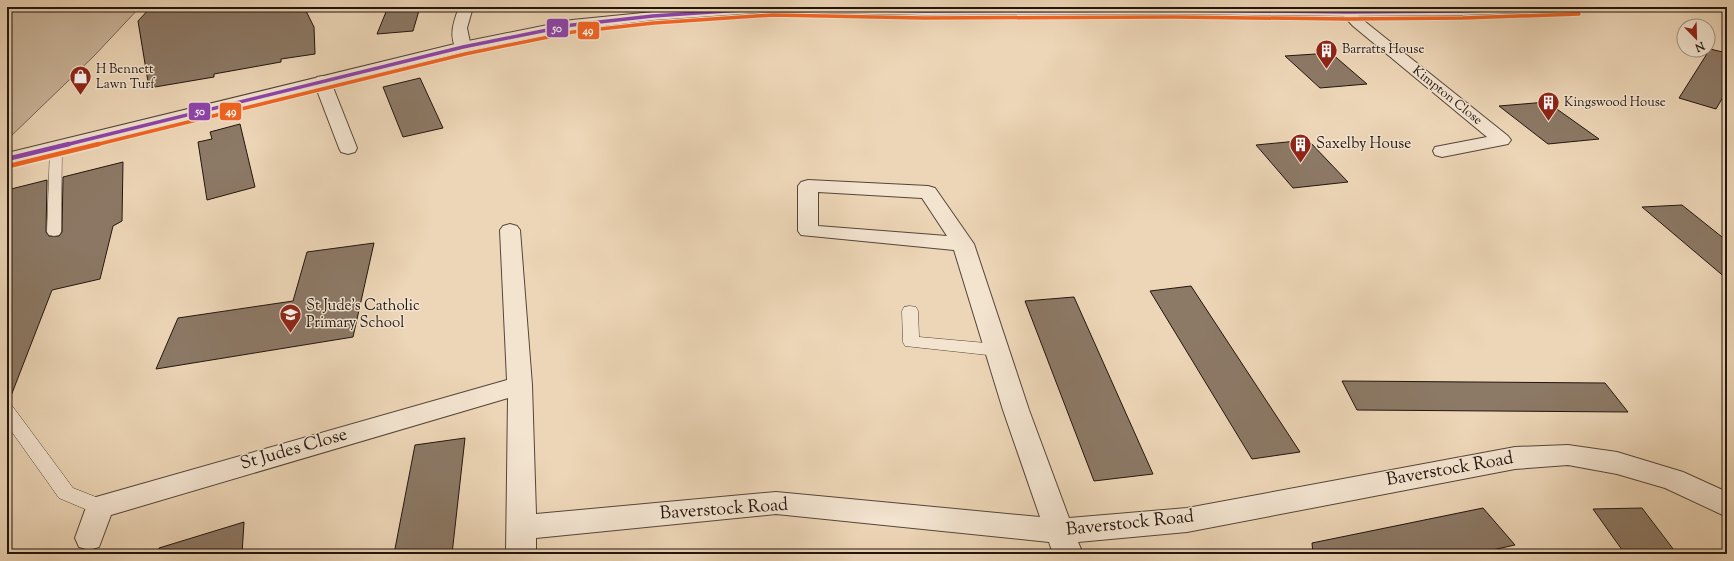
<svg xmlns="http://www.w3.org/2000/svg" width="1734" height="561" font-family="'Sorts Mill Goudy',serif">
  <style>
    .green { fill: #cab59a; stroke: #766554 }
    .building { fill: #8c7966; stroke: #22150e }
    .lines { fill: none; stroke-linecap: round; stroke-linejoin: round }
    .service-casing { stroke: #554538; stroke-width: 1 }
    .minor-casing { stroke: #554538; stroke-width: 2 }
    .tertiary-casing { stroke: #554538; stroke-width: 2 }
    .service { fill: #f3e4d0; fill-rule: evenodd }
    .minor { fill: #f3e4d0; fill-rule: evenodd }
    .tertiary { fill: #f3e4d0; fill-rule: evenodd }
    .bus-1-far1-casing { stroke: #f3e4d0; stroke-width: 5.5 }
    .bus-1-casing { stroke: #f3e4d0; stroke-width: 8 }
    .bus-2-far1-casing { stroke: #f3e4d0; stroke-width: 5.5 }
    .bus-2-casing { stroke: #f3e4d0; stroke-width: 8 }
    .bus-1-far1 { stroke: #8e44ad; stroke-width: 3.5 }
    .bus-1 { stroke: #8e44ad; stroke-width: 4.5 }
    .bus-2-far1 { stroke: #f26522; stroke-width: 3.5 }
    .bus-2 { stroke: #f26522; stroke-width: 4.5 }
    .labels { text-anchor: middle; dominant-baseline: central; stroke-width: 3; stroke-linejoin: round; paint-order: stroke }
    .far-poi-label { font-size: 13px; fill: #22150e; stroke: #f3e4d0; text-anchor: start }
    .far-street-label { font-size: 13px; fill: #22150e; stroke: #f3e4d0 }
    .poi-label { font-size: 15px; fill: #22150e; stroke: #f3e4d0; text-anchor: start }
    .near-street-label { font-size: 18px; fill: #22150e; stroke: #f3e4d0 }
    .line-badge { stroke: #f3e4d0; stroke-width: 1.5 }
    .badge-label { font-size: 11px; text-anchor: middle; font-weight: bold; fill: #fff }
  </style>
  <rect width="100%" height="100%" fill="#edd6b7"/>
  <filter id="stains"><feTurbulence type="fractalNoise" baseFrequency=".005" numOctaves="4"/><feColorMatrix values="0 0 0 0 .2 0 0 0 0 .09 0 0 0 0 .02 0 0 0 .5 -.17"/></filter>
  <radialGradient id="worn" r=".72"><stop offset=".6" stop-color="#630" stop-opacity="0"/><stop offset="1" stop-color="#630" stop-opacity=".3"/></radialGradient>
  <path class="green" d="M7,7H140L94,56L7,140Z"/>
  <g class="building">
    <path d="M151,7H304L314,27L315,54L281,59V62L214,74V77L149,88L138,21Z"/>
    <path d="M388,7H420L413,31L377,34Z"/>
    <path d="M1710,49L1727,53V90L1716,109L1679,98Z"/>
    <path d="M1331,53L1367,84L1320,88L1285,56Z"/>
    <path d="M420,78L443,128L403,137L383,87Z"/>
    <path d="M1547,102L1599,139L1548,144L1499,106Z"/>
    <path d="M240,124L255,187L207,200L198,142L212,139L210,132Z"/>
    <path d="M1308,140L1348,182L1293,188L1256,145Z"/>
    <path d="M123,162L122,221L113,226L100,279L52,290L9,401L7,400V190L47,180L46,232L49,236H59L62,232L63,177Z"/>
    <path d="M1682,205L1727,241V279L1642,207Z"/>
    <path d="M374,243L353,337L156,369L178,318L293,301L307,252Z"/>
    <path d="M1191,286L1300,452L1252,459L1150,291Z"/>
    <path d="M1074,297L1153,474L1094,481L1025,301Z"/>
    <path d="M1342,381L1605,383L1628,412L1357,410Z"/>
    <path d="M465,438L452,554H394L415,445Z"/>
    <path d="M1483,508L1515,545L1474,554H1313L1312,543Z"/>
    <path d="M1642,508L1677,554H1625L1593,509Z"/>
    <path d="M244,522L242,554H159V548Z"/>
  </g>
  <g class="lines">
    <defs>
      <g id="service">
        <path d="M662,7H675L657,18H649L648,16Z"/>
        <path d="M56,143L60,144L62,147L61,232L59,235L54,236L49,235L47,232L50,147L52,144Z"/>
        <path d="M910,306L916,307L918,311L919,337L997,344L1003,346L1005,350L1003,354L997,356L905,346L903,342L902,311L904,307Z"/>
        <path d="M7,405L13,407L73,488L106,501L109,507L106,513L99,515L59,498L7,425Z"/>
      </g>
      <g id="minor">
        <path d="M459,7H473L467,28L471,47L469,50L463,52L457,50C448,36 454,21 459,7Z"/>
        <path d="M1347,8L1352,9L1363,20L1508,136L1511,140L1508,144L1442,157L1435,155L1433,151L1435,147L1487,137L1353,26L1340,12L1342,9Z"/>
        <path d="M323,76L329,77L357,148L355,152L348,154L341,152L339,148L318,93L315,81L317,77Z"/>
        <path d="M808,180L928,186L935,188L974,244L1029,410L1069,518L1187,508L1515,447L1568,445L1617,452L1683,472L1727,492V517L1665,488L1617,474L1568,465L1515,469L1187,532L1078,542L1083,554H1053L1049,542L776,514L536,538V554H506L508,398L111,515L99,547L89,550L79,547L75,538L89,499L507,380L500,230L503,226L510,224L517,226L520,230L532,385L536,514L776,492L1040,517L1003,410L954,250L801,235L798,231V186L801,182ZM818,192L922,198L947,236L818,226Z"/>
      </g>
      <path id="tertiary" d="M722,7H1586L1584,10L1579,11L1463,15L1347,16L1174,14L924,15L773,12L653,20L572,30L463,52L7,165V153L463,42L572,20L653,12Z"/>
    </defs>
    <use href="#service" class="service-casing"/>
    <use href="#minor" class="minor-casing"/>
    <use href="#tertiary" class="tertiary-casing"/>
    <use href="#service" class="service"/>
    <use href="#minor" class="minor"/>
    <use href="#tertiary" class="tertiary"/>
    <defs>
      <path id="bus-1-far1" d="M65,145L463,47L572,25L653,16L773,8L924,11L1174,10L1347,12L1463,11L1579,7"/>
      <path id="bus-1" d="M7,159L69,144"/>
      <path id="bus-2-far1" d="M95,145L465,54L573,32L654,23L773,15L924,18L1174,17L1347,19L1463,18L1579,14"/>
      <path id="bus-2" d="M9,166L99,144"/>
    </defs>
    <use href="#bus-1-far1" class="bus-1-far1-casing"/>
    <use href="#bus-1" class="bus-1-casing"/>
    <use href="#bus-2-far1" class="bus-2-far1-casing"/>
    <use href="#bus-2" class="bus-2-casing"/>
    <use href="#bus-1-far1" class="bus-1-far1"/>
    <use href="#bus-1" class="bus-1"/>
    <use href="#bus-2-far1" class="bus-2-far1"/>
    <use href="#bus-2" class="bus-2"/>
  </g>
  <defs>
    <symbol id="building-pin" viewBox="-11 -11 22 30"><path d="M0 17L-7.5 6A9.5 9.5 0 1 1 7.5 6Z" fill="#8f2418" stroke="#f3e4d0"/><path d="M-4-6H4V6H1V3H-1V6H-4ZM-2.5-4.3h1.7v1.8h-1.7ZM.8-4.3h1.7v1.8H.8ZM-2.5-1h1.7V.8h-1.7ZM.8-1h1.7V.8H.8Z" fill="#fff"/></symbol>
    <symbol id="shop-pin" viewBox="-11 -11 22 30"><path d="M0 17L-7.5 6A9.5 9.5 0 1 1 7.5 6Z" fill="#8f2418" stroke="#f3e4d0"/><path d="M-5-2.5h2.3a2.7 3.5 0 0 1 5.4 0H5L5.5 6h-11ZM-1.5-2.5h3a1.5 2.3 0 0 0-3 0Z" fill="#fff"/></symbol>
    <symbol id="school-pin" viewBox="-11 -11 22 30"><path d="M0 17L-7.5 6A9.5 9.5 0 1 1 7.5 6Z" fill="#8f2418" stroke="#f3e4d0"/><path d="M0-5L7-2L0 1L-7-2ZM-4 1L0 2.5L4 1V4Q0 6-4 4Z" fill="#fff"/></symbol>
  </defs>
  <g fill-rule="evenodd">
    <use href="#building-pin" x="1314" y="38" width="25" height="34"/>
    <use href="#shop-pin" x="68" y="64" width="25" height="34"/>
    <use href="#building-pin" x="1536" y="90" width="25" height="34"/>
    <use href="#building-pin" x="1288" y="132" width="25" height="34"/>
    <use href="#school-pin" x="278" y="302" width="25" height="34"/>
  </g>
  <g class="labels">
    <g class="far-poi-label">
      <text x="1342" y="50">Barratts House</text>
      <text x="96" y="70">H Bennett<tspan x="96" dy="15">Lawn Turf</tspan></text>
      <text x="1564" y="103">Kingswood House</text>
    </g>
    <g class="far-street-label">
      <text transform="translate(1447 96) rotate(39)">Kimpton Close</text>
    </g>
    <g class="poi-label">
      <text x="1316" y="144">Saxelby House</text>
      <text x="306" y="306">St Jude's Catholic<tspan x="306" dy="17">Primary School</tspan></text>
    </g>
    <g class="near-street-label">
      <text transform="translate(294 450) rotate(-16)">St Judes Close</text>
      <text transform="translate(1450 470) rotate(-10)">Baverstock Road</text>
      <text transform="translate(724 510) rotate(-4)">Baverstock Road</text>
      <text transform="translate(1130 524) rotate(-6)">Baverstock Road</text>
    </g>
  </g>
  <g class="line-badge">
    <rect x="546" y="18" width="23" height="20" rx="4" fill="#8e44ad"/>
    <rect x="577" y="21" width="23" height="19" rx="4" fill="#f26522"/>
    <rect x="219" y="102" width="23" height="19" rx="4" fill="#f26522"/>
    <rect x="188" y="102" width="23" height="19" rx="4" fill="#8e44ad"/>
  </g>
  <g class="badge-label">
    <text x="557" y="32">50</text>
    <text x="588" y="34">49</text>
    <text x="231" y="115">49</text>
    <text x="200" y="115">50</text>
  </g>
  <rect width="1734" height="561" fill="none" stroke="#edd6b7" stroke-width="24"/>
  <rect x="8" y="8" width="1718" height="545" fill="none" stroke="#22150e" stroke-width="2"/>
  <rect x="12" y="12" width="1710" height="537" fill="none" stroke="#22150e"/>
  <g transform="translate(1696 38) rotate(157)"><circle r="19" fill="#f3e4d0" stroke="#9f9182"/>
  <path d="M0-3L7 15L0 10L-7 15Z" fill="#8f2418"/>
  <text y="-6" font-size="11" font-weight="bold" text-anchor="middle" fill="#22150e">N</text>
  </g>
  <rect width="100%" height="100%" filter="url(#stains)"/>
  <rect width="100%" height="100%" fill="url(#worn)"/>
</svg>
